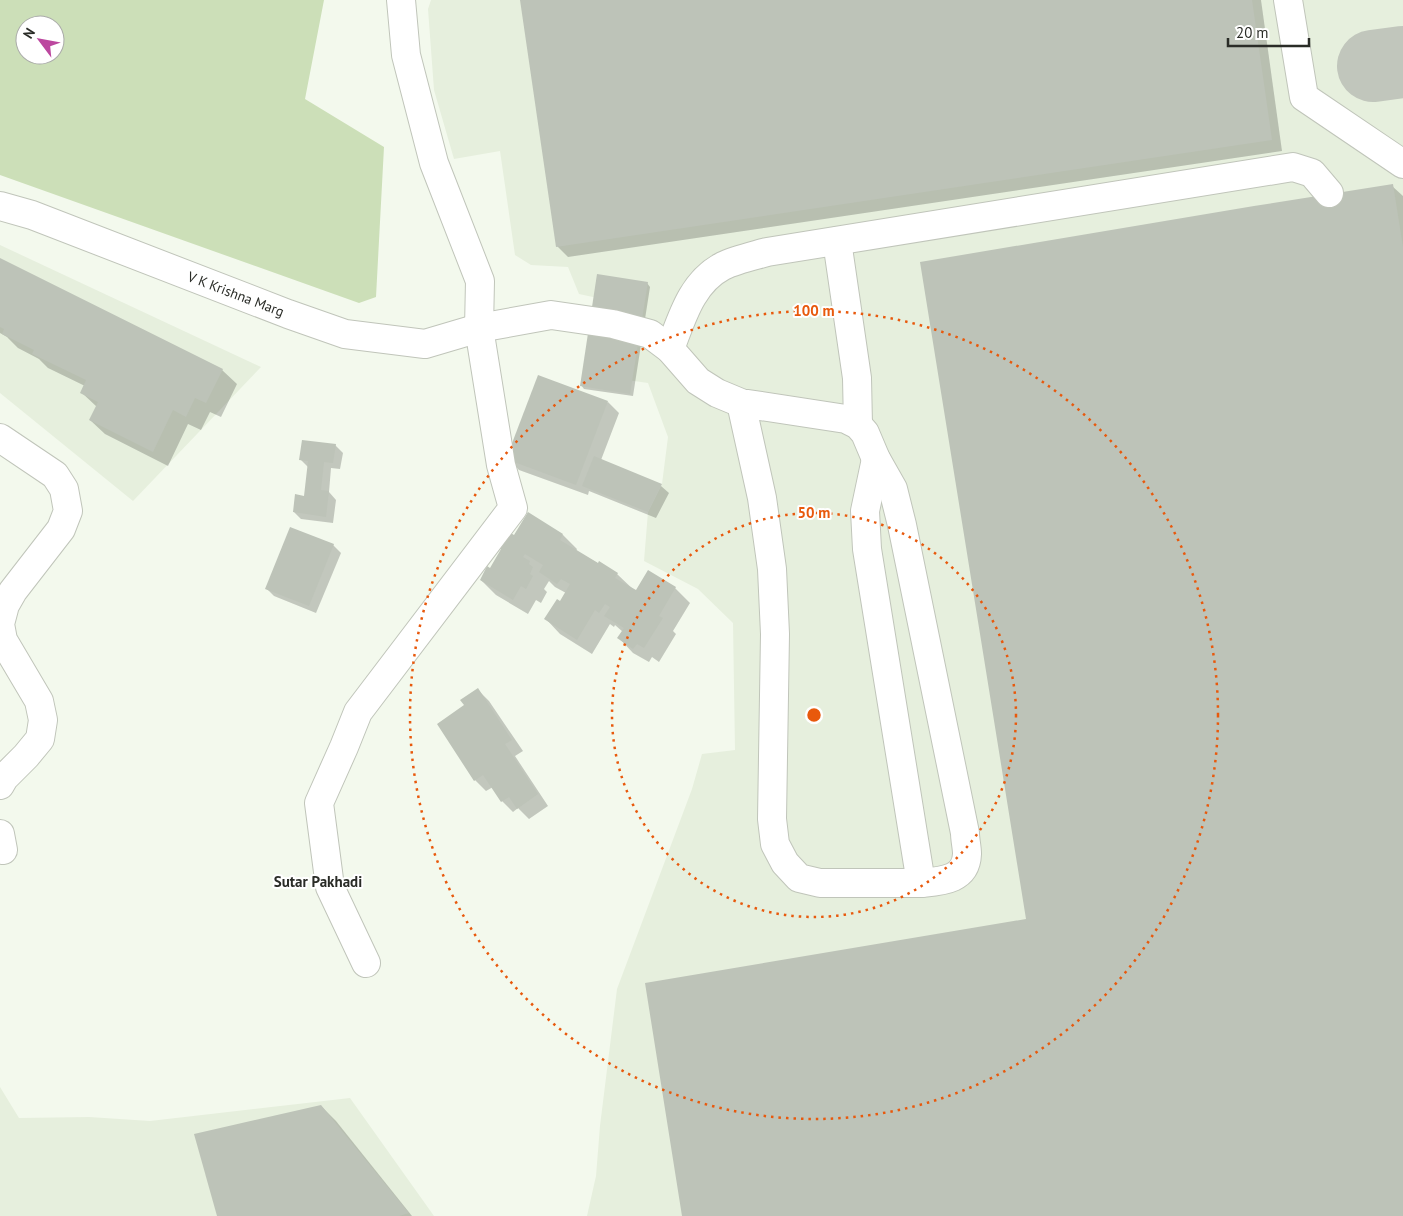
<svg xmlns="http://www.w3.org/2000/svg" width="1403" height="1216" font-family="'PT Sans',sans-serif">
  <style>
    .built { fill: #e6efdd }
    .green { fill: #ccdfb8; fill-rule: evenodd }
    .shadow { fill: #0003 }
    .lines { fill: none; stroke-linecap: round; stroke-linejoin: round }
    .taxiway { stroke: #c1c6bc; stroke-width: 72 }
    .building { fill: #bdc3b8 }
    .minor-casing { stroke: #c0c5ba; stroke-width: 30 }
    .minor { stroke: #fff; stroke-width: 28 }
    .ring { fill: none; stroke: #e8590c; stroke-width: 2.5; stroke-dasharray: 2.5 5 }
    .labels { text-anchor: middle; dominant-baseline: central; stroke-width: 4; stroke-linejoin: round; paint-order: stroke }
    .street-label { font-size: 14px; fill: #2a2c27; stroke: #fff }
    .neighbourhood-label { font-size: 15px; font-weight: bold; fill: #2a2c27; stroke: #fff }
    .centre { fill: #e8590c; stroke: #fff; stroke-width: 2.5 }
    .ring-label { font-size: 15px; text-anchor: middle; font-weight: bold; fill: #e8590c; stroke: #fff; stroke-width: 4; stroke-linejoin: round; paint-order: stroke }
  </style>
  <rect width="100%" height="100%" fill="#f3f9ed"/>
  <g class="built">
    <path d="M431,0H1403V1216H587L596,1176L600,1126L617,989L692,789L702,754L735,750L733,623L698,589L644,561L648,512L662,484L668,437L648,383L606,377L616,302L579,294L568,267L531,265L515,255L500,151L454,159L434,90L428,9Z"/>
    <path d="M0,245L261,367L133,501L0,393Z"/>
    <path d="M0,1087L19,1118L89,1117L150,1121L350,1098L434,1216H0Z"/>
  </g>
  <path class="green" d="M0,0H324L305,99L384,147L376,297L359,303L0,175ZM25,25H55V55H25Z"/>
  <g class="shadow">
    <path d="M522,0H1261L1282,151L568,257L557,246Z"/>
    <path d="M1392,186L1403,196V1216H683L1027,920Z"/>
    <path d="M0,260L222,370L237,384L221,417L210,412L201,430L188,424L168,466L105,434L90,420L97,407L81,392L85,386L48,368L39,359L18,348L7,337L0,333Z"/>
    <path d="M647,283L650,287L633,396L584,389L581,385Z"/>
    <path d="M608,402L619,413L601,460L661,486L669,493L656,518L589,491L588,495L519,470L508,458Z"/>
    <path d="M335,445L343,453L340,469L331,468L329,492L336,500L333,523L301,519L294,512L305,497L309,468L301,460Z"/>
    <path d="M563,535L577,549L576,551L617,574L636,592L648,572L675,588L690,603L673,631L676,634L659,662L652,657L649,662L633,653L619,638L623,632L615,625L614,627L610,624L592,654L560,634L546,619L560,602L566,593L555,587L549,581L544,589L547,592L541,603L536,600L528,614L496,595L481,580L491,570L514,537Z"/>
    <path d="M333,545L341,553L316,613L274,596L267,589Z"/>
    <path d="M478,690L489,701L523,751L515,756L548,806L529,819L518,808L513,812L502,801L493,787L486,791L475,780L438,724L466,706Z"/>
    <path d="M321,1106L336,1121L412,1216H218Z"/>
  </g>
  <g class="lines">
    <path class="taxiway" d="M1373,66L1403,62"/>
  </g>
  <g class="building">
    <path d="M520,0H1252L1272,140L556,247Z"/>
    <path d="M1393,184L1403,247V1216H682L645,983L1026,919L920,262L1254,206Z"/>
    <path d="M0,258L223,369L206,403L195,398L186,417L173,410L153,452L89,420L98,402L80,393L86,380L32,354L34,350L2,334L4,329L0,327Z"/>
    <path d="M597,274L648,282L630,394L580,386Z"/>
    <path d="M538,375L608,401L576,485L506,459Z"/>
    <path d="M302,440L336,444L333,463L324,462L321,490L329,491L326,517L293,512L295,494L304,496L308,461L299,460Z"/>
    <path d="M594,456L662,484L648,512L582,486Z"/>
    <path d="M528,512L563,534L560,540L598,563L599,561L618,573L615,578L636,590L648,570L676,587L659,616L663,618L644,648L637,644L633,649L617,638L624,628L604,616L610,607L605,604L599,613L595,610L577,640L544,619L557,599L560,601L570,584L561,579L557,584L539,572L543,565L525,554L523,557L530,561L529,564L533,567L530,574L533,576L526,589L521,586L513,600L480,580L487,566L490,568L501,549L499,548L509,532L514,535Z"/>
    <path d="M290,527L334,544L309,606L265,589Z"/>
    <path d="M478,688L512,740L505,744L538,794L517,809L509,797L501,802L483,775L474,781L437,724L464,705L460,700Z"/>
    <path d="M321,1105L409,1213L399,1216H217L194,1134Z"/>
  </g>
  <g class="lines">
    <defs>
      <g id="minor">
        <path d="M1288,0L1304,97L1403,164"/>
        <path d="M0,206L32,215L288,314L345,334L425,344L479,328L551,315L613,324L650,334L670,349L698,381L717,393L741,403L846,419L858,425L865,433L876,459L893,489L902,525L965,833C965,840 967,847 967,854C966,880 942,881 921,883H820L799,878L785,863L775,844L772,819L775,634L772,569L762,498L741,403"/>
        <path d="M837,241L857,378L858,425"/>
        <path d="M670,349C682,318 691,283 723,266C735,260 753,256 767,252L1293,167L1312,173L1329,193"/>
        <path d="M0,438L55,475L64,489L68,511L61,529L13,591L5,605L0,624L3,640L39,701L43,720L40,739L26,756L4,778L0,785"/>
        <path d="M876,459L865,511L867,549L921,883"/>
        <path d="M0,834L3,850"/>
        <path d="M366,963L330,887L319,803L344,747L358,712L513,508L501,465L479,328L480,281L434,163L406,55L401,0"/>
      </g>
    </defs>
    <use href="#minor" class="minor-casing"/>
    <use href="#minor" class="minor"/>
  </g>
  <g class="ring">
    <circle cx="814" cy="715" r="202"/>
    <circle cx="814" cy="715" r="404"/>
  </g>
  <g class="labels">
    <g class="street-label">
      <text transform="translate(236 294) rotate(21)">V K Krishna Marg</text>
    </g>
    <g class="neighbourhood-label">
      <text x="318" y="881">Sutar Pakhadi</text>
    </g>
  </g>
  <circle cx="814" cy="715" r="8" class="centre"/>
  <g class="ring-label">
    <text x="814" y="316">100 m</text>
    <text x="814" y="518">50 m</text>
  </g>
  <g transform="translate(40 40) rotate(302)"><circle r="24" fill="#ffffff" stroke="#aaaba9"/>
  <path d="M0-4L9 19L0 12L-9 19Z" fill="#bc479f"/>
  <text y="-8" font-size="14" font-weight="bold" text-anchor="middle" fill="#2a2c27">N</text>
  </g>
  <path d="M1228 38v8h81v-8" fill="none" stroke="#2a2c27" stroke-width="2.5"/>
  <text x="1236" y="38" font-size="15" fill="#2a2c27" stroke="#ffffff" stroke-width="4" paint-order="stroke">20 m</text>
</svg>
